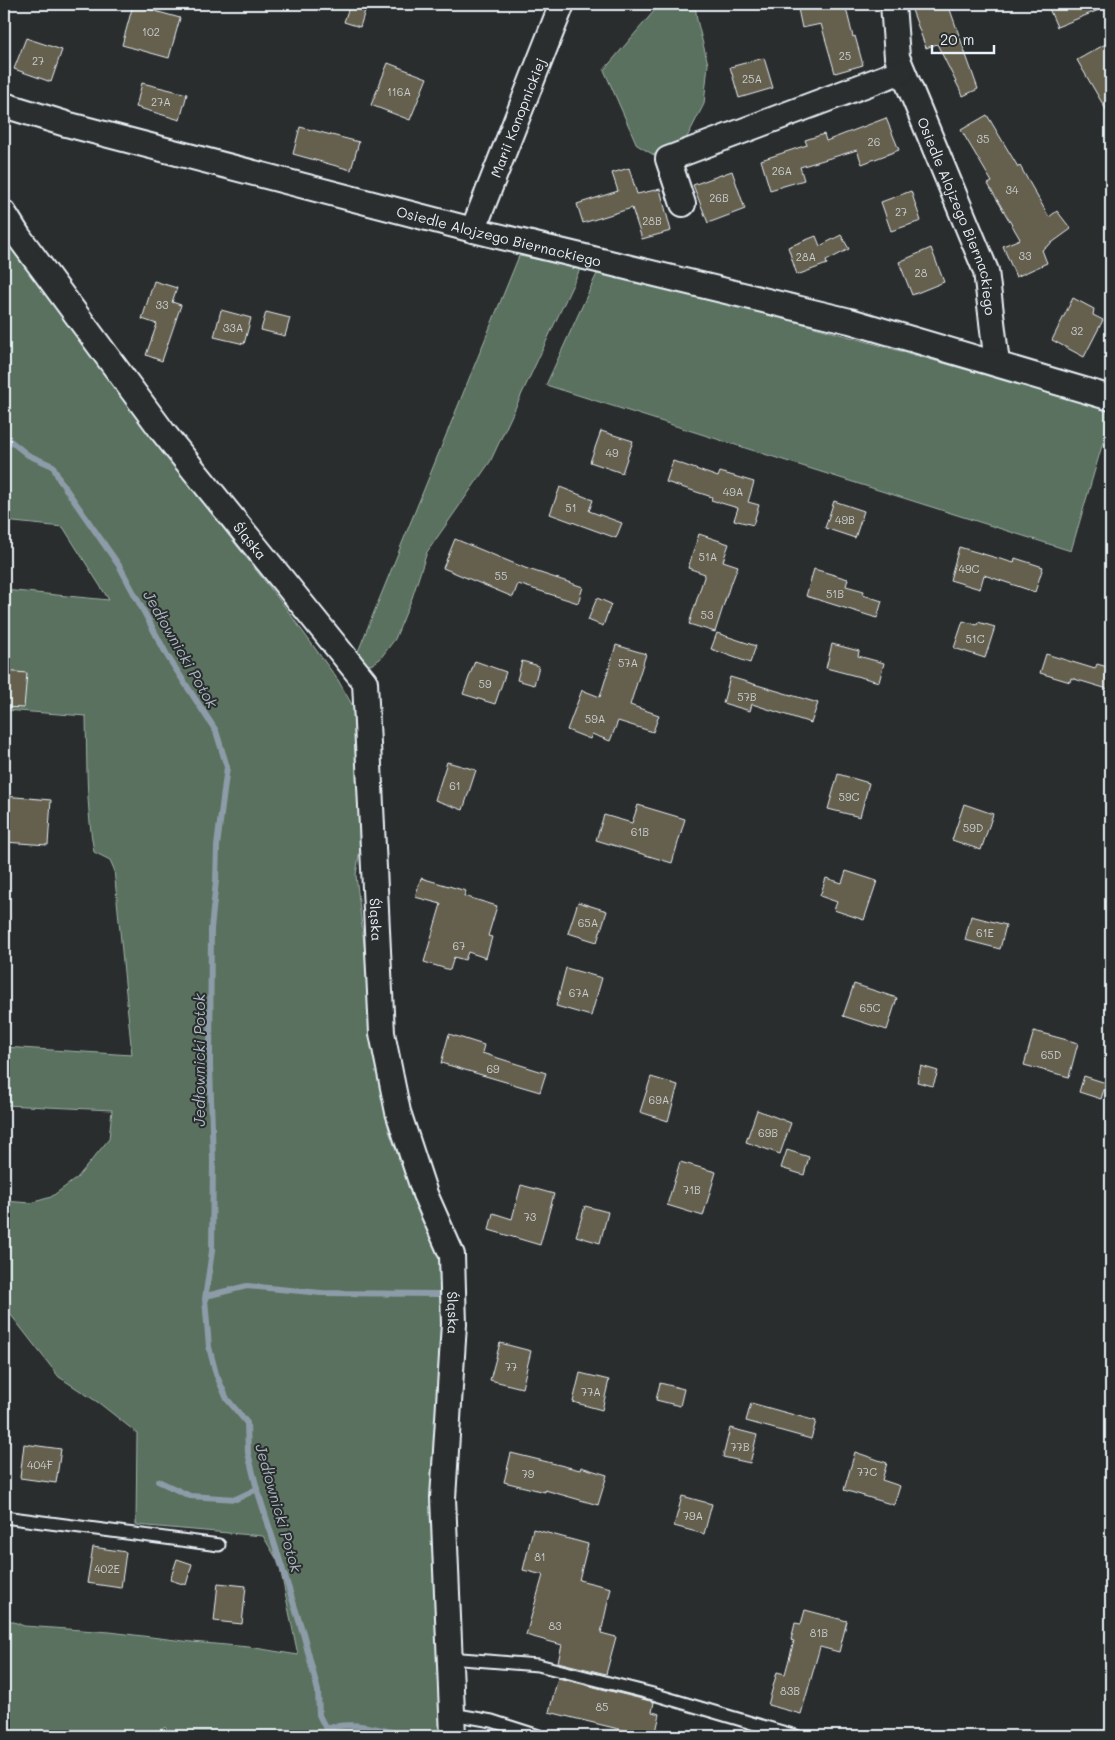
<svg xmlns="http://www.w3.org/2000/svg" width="1115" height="1740" font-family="Mali,sans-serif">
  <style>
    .green { fill: #5a715e; stroke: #a1b1ab }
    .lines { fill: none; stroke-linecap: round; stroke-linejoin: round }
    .stream { stroke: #8d9ca8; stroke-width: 6 }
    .building { fill: #655e4e; stroke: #e8f1f8 }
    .lane-casing { stroke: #e8f1f8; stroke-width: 15 }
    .street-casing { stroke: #e8f1f8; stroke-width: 28 }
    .lane { stroke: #2a2d2e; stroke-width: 11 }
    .street { stroke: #2a2d2e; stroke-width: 24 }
    .labels { text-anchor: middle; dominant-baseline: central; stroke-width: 4; stroke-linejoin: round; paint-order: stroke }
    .number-label { font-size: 11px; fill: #c7ccce }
    .street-label { font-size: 14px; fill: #e8f1f8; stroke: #2a2d2e }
    .water-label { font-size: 15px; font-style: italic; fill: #acb8c3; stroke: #2a2d2e }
  </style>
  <rect width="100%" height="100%" fill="#2a2d2e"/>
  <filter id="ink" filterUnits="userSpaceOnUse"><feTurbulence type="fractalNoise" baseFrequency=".02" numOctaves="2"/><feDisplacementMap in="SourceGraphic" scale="10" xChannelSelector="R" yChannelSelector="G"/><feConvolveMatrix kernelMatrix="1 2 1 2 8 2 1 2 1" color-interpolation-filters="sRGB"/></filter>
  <g filter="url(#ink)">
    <g class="green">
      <path d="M660,4H695L697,20L708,64L704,104L684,143L654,155L637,145L604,70Z"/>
      <path d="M4,239L117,387L139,421L285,607L338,680L355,710L363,829L356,875L378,1065L389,1131L414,1200L436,1246L444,1284L448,1736H172L165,1727L153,1736H4V1618L24,1626L110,1632L192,1642L249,1647L298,1655L279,1563L263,1536L136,1525L137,1433L99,1403L59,1377L11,1315H4V1201L31,1203L51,1197L77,1178L109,1139L112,1110L4,1105V1047L132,1055L114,869L110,860L94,852C86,807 87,761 86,716L4,710V590L109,600L63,527L4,521Z"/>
      <path d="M519,256L581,267L490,462L427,552L412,598L395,639L380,659L371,665L358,662L357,654Z"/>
      <path d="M600,267L1111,410V415L1071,551L546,385Z"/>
    </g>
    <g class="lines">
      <g class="stream">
        <path d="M4,436L28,455L53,466L59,479L120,567L168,657L216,731L227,767L217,846L216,881L211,929L210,1066L213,1161L212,1251L205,1299L209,1347L216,1374L227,1399L247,1423L248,1453L257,1489L303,1633L318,1691L319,1715L326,1729L332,1736"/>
        <path d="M206,1296L247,1286L321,1293L439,1294"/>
        <path d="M158,1481L190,1496L236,1499L257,1489"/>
        <path d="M326,1729C350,1720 376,1729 401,1734"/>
      </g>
    </g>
    <g class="building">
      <path d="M350,4H367L360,27L344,22Z"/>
      <path d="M797,4H845L853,37L855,36L863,65L835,73L821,24L802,28Z"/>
      <path d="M928,4H948L978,89L963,96L937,44L926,48L912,10Z"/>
      <path d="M1047,4H1111V5L1057,27Z"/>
      <path d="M133,5L180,18L169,58L122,45Z"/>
      <path d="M26,38L62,50L51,82L14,69Z"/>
      <path d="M1111,41V118L1077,60Z"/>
      <path d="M764,58L773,88L739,98L730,67Z"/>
      <path d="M388,63L427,78L410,120L371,105Z"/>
      <path d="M142,83L187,94L180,120L136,107Z"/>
      <path d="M987,115L1018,167L1020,166L1049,217L1057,211L1071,229L1042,250L1047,263L1016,277L1003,246L1020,239L988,184L992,182L961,130Z"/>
      <path d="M886,118L899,150L862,164L857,150L800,167L804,180L770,190L761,160L807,145L805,140L824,134L826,141Z"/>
      <path d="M300,127L359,142L351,170L293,154Z"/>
      <path d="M629,168L637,194L660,189L671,231L642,239L632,208L583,223L577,204L618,191L612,173Z"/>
      <path d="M732,171L745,209L708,223L693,185Z"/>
      <path d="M911,191L921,221L891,231L881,202Z"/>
      <path d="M841,235L849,249L826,261L827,264L797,275L788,247L816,236L820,246Z"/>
      <path d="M931,248L944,282L912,295L899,262Z"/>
      <path d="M154,281L177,288L172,302L181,305L162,361L146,355L157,324L142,319Z"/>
      <path d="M1073,298L1094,309L1093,315L1103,320L1084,357L1052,340Z"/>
      <path d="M221,310L251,318L244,344L214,337Z"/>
      <path d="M266,312L290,318L285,336L261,330Z"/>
      <path d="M601,431L633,441L622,473L590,462Z"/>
      <path d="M673,461L718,477L720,472L754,482L748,502L759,505L753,525L734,520L738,508L711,500L712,497L666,482Z"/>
      <path d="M560,487L593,500L589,511L622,523L616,538L550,514Z"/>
      <path d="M834,501L864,511L855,538L825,528Z"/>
      <path d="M699,534L729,544L723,561L738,566L732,582H731L715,632L689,624L705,574L688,568Z"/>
      <path d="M455,539L525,568L583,587L578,603L518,584L513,597L443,568Z"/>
      <path d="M959,547L1014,563L1015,558L1043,567L1035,592L984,575L980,589L950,580Z"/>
      <path d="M814,569L848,579L846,586L864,591L863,595L882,601L877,618L806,596Z"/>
      <path d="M597,598L611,604L603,626L588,620Z"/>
      <path d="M963,621L977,625L978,622L995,627L985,658L954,648Z"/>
      <path d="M717,633L756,646L750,663L711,649Z"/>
      <path d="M832,644L859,651L858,656L884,663L879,682L826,668Z"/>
      <path d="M616,645L646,654L630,705L659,715L653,732L618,721L610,741L592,734L590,739L567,730L582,690L600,697Z"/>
      <path d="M1046,654L1095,669L1097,664L1111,668V690L1071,678L1070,682L1040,673Z"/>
      <path d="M475,661L506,672L495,704L463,694Z"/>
      <path d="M522,661L539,666L534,685L517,680Z"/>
      <path d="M4,671L27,673L24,708L4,707Z"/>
      <path d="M730,677L818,703L811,723L752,704L750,711L723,703Z"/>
      <path d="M447,762L476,770L463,810L435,800Z"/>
      <path d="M838,774L869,783L860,817L828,809Z"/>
      <path d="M4,796L51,800L48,845L4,842Z"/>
      <path d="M964,804L993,814L981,850L952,840Z"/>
      <path d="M638,805L685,819L672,863L596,840L604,815L632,823Z"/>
      <path d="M846,871L877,881L864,920L834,910L837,902L820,896L826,878L842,883Z"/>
      <path d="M421,878L466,891L464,896L497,906L488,936L492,937L486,958L468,952L465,960L454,957L450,970L424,962L441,904L415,897Z"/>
      <path d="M578,902L607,911L597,942L568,933Z"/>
      <path d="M971,916L1006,925L1000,949L965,940Z"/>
      <path d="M566,968L602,978L591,1016L556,1006Z"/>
      <path d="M854,984L897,998L887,1030L843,1016Z"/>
      <path d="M1034,1031L1078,1043L1069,1077L1024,1065Z"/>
      <path d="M449,1034L484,1045L482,1053L546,1073L540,1092L441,1063Z"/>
      <path d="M921,1066L938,1071L933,1086L917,1082Z"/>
      <path d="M1084,1076L1106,1083L1101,1099L1079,1092Z"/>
      <path d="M651,1077L678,1085L668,1121L640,1112Z"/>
      <path d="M757,1110L791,1123L780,1154L746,1142Z"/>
      <path d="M787,1150L809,1157L804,1175L781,1168Z"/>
      <path d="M680,1162L716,1172L703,1216L667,1205Z"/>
      <path d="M521,1185L554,1194L540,1245L489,1230L493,1213L512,1219Z"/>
      <path d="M585,1206L608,1212L600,1243L576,1236Z"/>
      <path d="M500,1343L531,1351L522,1388L490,1380Z"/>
      <path d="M580,1373L609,1380L602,1410L573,1402Z"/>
      <path d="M660,1383L684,1389L680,1406L656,1400Z"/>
      <path d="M751,1403L816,1421L811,1439L746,1421Z"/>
      <path d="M730,1428L757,1435L750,1463L723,1457Z"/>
      <path d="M24,1444L61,1449L56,1483L20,1478Z"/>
      <path d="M855,1452L887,1463L882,1480L900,1486L894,1505L844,1490Z"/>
      <path d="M511,1453L580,1470L581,1467L607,1475L598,1505L545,1490V1492L504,1482Z"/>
      <path d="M682,1496L712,1504L704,1534L674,1526Z"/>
      <path d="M533,1529L588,1544L579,1580L611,1588L601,1633L616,1637L606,1674L558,1662L562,1645L526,1635L543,1575L523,1570Z"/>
      <path d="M93,1547L126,1552L121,1588L87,1583Z"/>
      <path d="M177,1559L192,1564L186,1585L170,1580Z"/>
      <path d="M218,1583L246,1586L242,1624L214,1621Z"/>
      <path d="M805,1610L847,1621L839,1652L820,1647L801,1714L768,1705L777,1672L785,1674L794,1641L791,1640L795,1623L801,1624Z"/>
      <path d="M558,1678L654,1702L652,1712L660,1714L655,1736H647L549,1712Z"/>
    </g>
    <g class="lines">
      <defs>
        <g id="lane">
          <path d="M4,1517L219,1545"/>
          <path d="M449,1658L538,1665L653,1694L796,1736"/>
          <path d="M452,1714L492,1721L539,1736"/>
        </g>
        <g id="street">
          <path id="s1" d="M893,4L897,57L986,271L997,364"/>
          <path id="s2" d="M4,105L66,124L473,230L850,321L1111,398"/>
          <path d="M683,204L668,159L902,71"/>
          <path id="s3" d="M4,213L19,237L163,432L365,682L382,1033L398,1112L425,1194L452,1255L454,1324L443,1498L453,1736"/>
          <path id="s4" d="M473,230L562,4"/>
        </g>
      </defs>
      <use href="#lane" class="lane-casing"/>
      <use href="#street" class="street-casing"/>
      <use href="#lane" class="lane"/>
      <use href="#street" class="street"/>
    </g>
  </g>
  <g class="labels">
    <g class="number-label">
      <text x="151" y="31">102</text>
      <text x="845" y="55">25</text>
      <text x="38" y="60">27</text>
      <text x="752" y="78">25A</text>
      <text x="399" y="91">116A</text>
      <text x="161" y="101">27A</text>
      <text x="983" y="138">35</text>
      <text x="874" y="141">26</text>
      <text x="782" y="170">26A</text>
      <text x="1012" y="189">34</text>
      <text x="719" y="197">26B</text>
      <text x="901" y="211">27</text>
      <text x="652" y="220">28B</text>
      <text x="1025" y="255">33</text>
      <text x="806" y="256">28A</text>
      <text x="921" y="272">28</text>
      <text x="162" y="304">33</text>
      <text x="233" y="327">33A</text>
      <text x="1077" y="330">32</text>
      <text x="612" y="452">49</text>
      <text x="733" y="491">49A</text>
      <text x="571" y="507">51</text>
      <text x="845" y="519">49B</text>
      <text x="708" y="556">51A</text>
      <text x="969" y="568">49C</text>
      <text x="501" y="575">55</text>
      <text x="835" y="593">51B</text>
      <text x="707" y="614">53</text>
      <text x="975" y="638">51C</text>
      <text x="628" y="662">57A</text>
      <text x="485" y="683">59</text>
      <text x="747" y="696">57B</text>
      <text x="595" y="718">59A</text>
      <text x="455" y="785">61</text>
      <text x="849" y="796">59C</text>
      <text x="973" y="827">59D</text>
      <text x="640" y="831">61B</text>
      <text x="588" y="922">65A</text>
      <text x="985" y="932">61E</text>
      <text x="459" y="945">67</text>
      <text x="579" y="992">67A</text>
      <text x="870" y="1007">65C</text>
      <text x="1051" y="1054">65D</text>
      <text x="493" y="1068">69</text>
      <text x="659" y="1099">69A</text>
      <text x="768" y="1132">69B</text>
      <text x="692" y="1189">71B</text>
      <text x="530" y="1216">73</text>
      <text x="511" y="1366">77</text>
      <text x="591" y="1391">77A</text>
      <text x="740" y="1446">77B</text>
      <text x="40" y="1464">404F</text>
      <text x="867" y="1471">77C</text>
      <text x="528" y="1473">79</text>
      <text x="693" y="1515">79A</text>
      <text x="540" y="1556">81</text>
      <text x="107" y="1568">402E</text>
      <text x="555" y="1625">83</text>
      <text x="819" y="1632">81B</text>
      <text x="790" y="1690">83B</text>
      <text x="602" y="1706">85</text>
    </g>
    <g class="street-label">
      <text stroke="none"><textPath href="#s4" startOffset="121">Marii Konopnickiej</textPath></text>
      <text stroke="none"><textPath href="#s1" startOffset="224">Osiedle Alojzego Biernackiego</textPath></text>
      <text stroke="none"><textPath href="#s2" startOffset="512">Osiedle Alojzego Biernackiego</textPath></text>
      <text stroke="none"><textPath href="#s3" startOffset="410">Śląska</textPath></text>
      <text stroke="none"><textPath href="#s3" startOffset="830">Śląska</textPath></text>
      <text stroke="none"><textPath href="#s3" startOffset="1235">Śląska</textPath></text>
    </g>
    <g class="water-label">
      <text transform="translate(181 649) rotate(60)">Jedłownicki Potok</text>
      <text transform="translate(199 1060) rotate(-90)">Jedłownicki Potok</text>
      <text transform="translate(279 1508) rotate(74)">Jedłownicki Potok</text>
    </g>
  </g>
  <rect width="1115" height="1740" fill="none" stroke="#2a2d2e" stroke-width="20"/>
  <rect x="10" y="10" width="1095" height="1720" fill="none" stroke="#e8f1f8" stroke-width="2" filter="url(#ink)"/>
  <path d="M932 45v8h62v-8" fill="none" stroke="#e8f1f8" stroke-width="2.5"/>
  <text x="940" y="45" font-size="15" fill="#e8f1f8" stroke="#2a2d2e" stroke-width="4" paint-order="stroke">20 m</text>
</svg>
